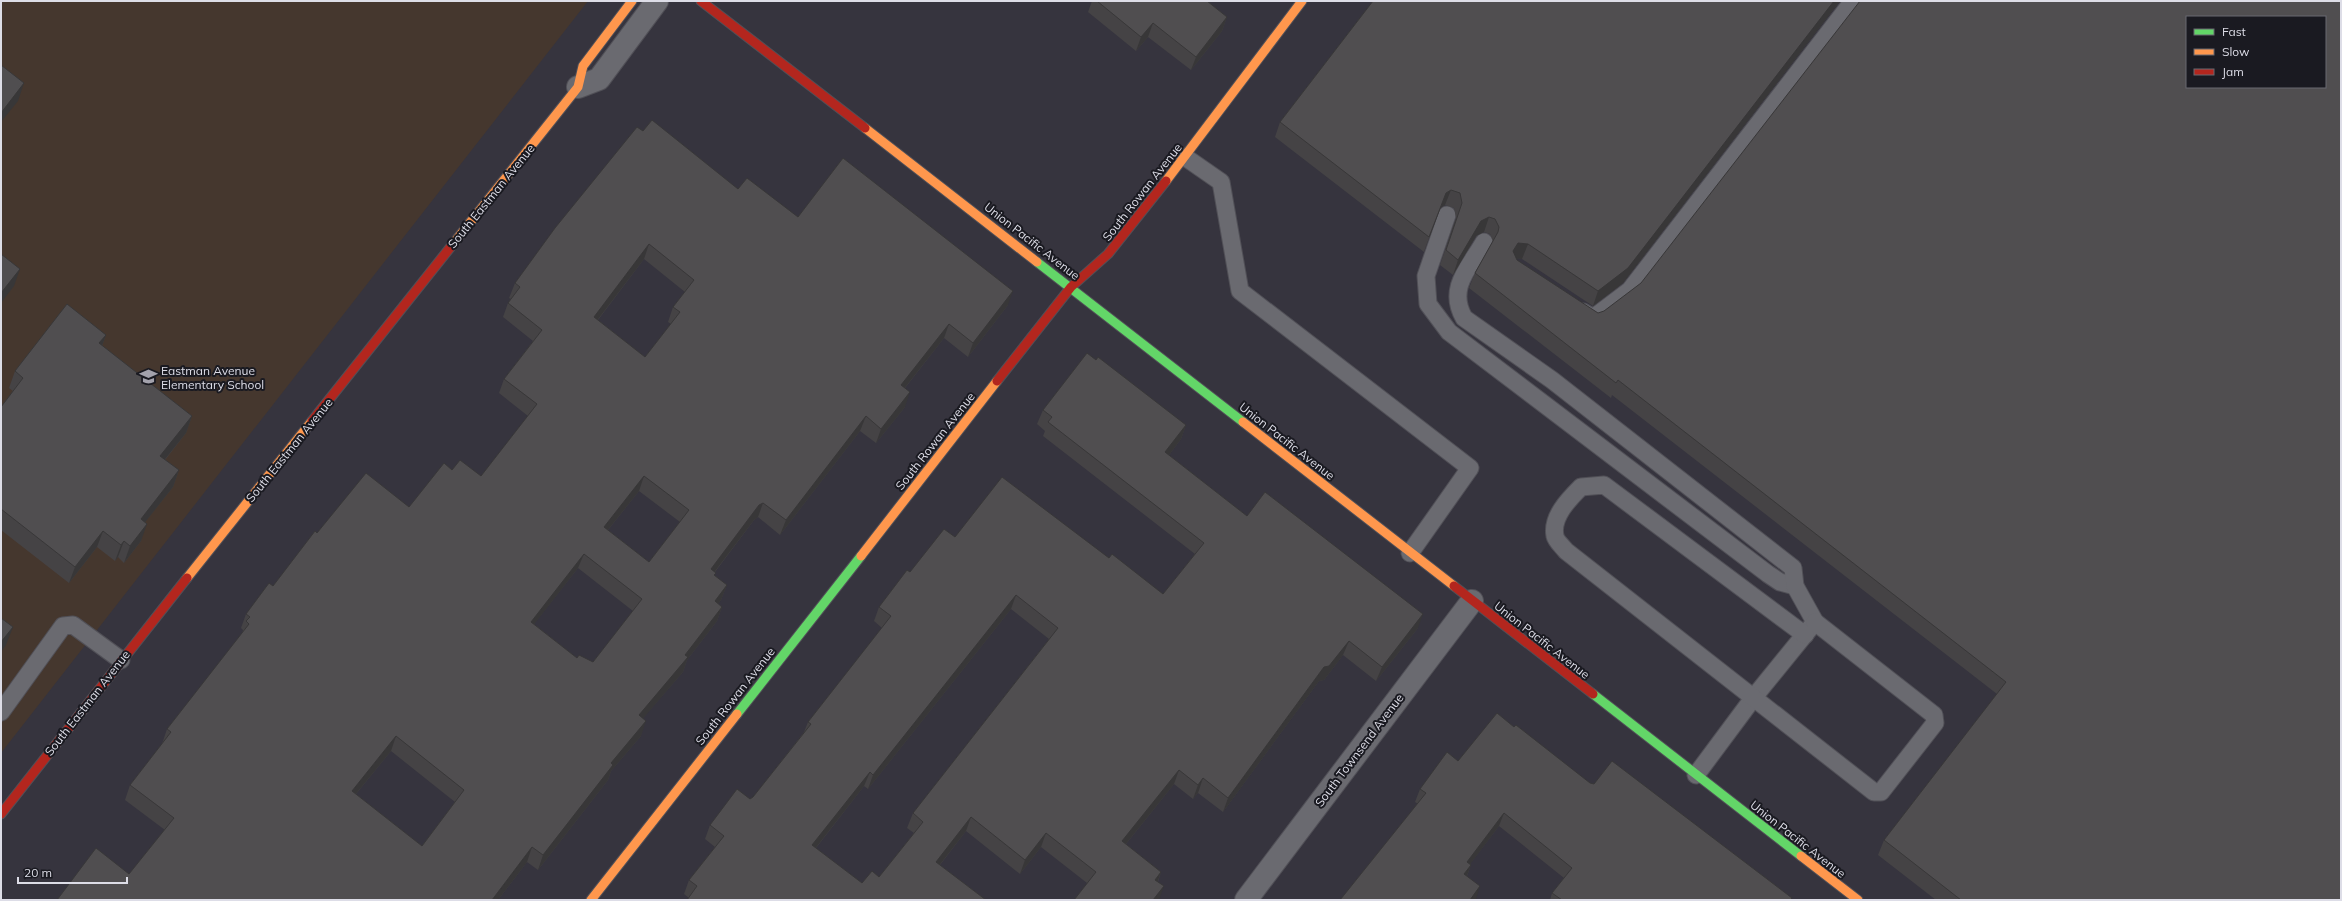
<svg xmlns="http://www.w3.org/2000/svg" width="2342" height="901" font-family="Mulish,sans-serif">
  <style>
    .education { fill: #45372e }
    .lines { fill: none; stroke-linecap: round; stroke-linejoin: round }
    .lane-casing { stroke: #515057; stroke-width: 19 }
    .street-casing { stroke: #515057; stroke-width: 24 }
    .fast-casing { stroke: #515057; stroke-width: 11 }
    .slow-casing { stroke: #515057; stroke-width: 11 }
    .jam-casing { stroke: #515057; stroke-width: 11 }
    .lane { stroke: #6a6a70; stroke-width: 17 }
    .street { stroke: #6a6a70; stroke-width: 22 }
    .fast { stroke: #63d668; stroke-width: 9 }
    .slow { stroke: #ff974d; stroke-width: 9 }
    .jam { stroke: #b3261e; stroke-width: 9 }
    .wall { fill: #454345; fill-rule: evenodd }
    .shaded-wall { fill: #383738 }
    .building { fill: #504e50; stroke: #383738; fill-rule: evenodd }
    .labels { text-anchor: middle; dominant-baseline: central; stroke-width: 4; stroke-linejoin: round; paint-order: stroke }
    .street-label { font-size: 12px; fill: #dddde7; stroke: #1a1a21 }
    .poi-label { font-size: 12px; fill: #dddde7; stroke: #1a1a21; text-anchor: start }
  </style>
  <rect width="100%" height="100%" fill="#36343e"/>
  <path class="education" d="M1,1H588L1,753Z"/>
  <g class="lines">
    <defs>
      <g id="lane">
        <path d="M1185,157L1221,182L1240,291L1470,468L1410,553"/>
        <path d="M1447,215L1426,276L1428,304L1449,332L1768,574L1780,582L1795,586"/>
        <path d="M1484,242C1469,268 1447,288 1464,318L1552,380L1793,568L1795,586L1815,622L1754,697L1696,775"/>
        <path d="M1583,312L1593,318L1630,290L1853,1"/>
        <path d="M1805,635L1604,485L1581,487C1569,499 1551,517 1555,536C1556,541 1563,547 1566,551L1874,792H1881L1935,723L1934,715L1815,622"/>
        <path d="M1,712L63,626L73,625L121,660"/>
      </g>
      <g id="street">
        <path d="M578,87L599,79L657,1"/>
        <path d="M1246,900L1472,601"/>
      </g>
      <g id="fast">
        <path d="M1037,262L1243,422"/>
        <path d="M1593,694L1801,856"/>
        <path d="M737,714L861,556"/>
      </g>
      <g id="slow">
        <path d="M865,128L1037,262"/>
        <path d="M1166,181L1302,1"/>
        <path d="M453,244L578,87L583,66L632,1"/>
        <path d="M1243,422L1454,586"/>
        <path d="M861,556L997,381"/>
        <path d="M187,578L312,421"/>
        <path d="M1801,856L1858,900"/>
        <path d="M591,900L737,714"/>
      </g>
      <g id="jam">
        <path d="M701,1L865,128"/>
        <path d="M997,381L1071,287L1108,254L1166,181"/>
        <path d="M312,421L453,244"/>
        <path d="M1454,586L1593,694"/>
        <path d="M1,814L187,578"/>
      </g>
    </defs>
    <use href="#lane" class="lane-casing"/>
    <use href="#street" class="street-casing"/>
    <use href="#fast" class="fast-casing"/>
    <use href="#slow" class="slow-casing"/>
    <use href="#jam" class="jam-casing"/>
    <use href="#lane" class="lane"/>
    <use href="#street" class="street"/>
    <use href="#fast" class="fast"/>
    <use href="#slow" class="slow"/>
    <use href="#jam" class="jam"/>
  </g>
  <g class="wall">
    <path d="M1092,1H1207L1227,17L1222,31L1191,70L1148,37L1136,51L1088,12Z"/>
    <path d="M1373,1H1840L1623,283L1593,306L1522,259L1516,258L1517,260L2341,900H1936L1878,855L1884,840L1997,694L1612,395L1611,398L1469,288L1475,273L1493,241L1490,234L1484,232L1476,236L1453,275L1440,265L1456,218L1454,208L1445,205L1440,208L1424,252L1275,137L1280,122Z"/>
    <path d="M643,131L738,189L798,217L1008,305L968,357L944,338L905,388V407L876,443L860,431L780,535L758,517L754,520L715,572V576L727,585L721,600L718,604L722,607L717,621L687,660L683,672L643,718L641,736L611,771L608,780L538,870L527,862L498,900H57L129,874L165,830L125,800L130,785L162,744L167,729L242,634L243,630L241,628L246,614L273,586L317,533L409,507L452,470L481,476L528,416L499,393L504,379L533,341L503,317L508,303L511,299L509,298L515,283ZM644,259L685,292L673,307L668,322L671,324L645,357L598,320ZM639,491L680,522L649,562L608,530ZM578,568L633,611L593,662L577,658L534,624ZM391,751L455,802L422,846L356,794Z"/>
    <path d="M106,335L102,346L192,416L186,433L165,460L179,470L173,487L145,522L141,541L124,563L118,557L115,561L97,547L69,583L1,530V407L13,391L9,388L15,371Z"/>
    <path d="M1096,360L1186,425L1181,439L1169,455L1247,516L1418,628L1376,681L1343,655L1324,680L1319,681L1223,812L1198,793L1193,799L1174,784L1126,844L1161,872L1158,882L1087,883L1041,847L1020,874L966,831L940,865L986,900L689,898L684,894L689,880L715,847L705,839L710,825L753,797L804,732L808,722L882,628L874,621L879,607L910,572L955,537L1109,558L1163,594L1195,554L1043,436L1045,431L1037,424L1043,410ZM1011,609L1049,639L913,813L907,828L914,833L879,877L862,883L816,848L864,786L868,789Z"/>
    <path d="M1514,727L1590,783L1791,900H1550L1552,893L1564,878L1499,826L1470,864L1471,865L1467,876L1476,899L1418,804L1415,802L1420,789L1458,761Z"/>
  </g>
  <g class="shaded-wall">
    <path d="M1834,1H1840L1623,283L1593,306L1598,291Z"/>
    <path d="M1227,17L1222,31L1191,70L1196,57Z"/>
    <path d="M1153,23L1148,37L1136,51L1141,37Z"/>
    <path d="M24,83L18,101L1,122V113Z"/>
    <path d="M1451,190L1445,205L1440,208L1424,252L1446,193Z"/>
    <path d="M1489,217L1484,232L1476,236L1453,275L1458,260L1481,221Z"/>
    <path d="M1518,243L1528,244L1522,259L1512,258L1513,251Z"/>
    <path d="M649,244L644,259L589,331L594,317Z"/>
    <path d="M20,269L14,286L1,303V293Z"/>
    <path d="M1013,291L1008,305L968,357L973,343Z"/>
    <path d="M949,324L944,338L896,399L901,385Z"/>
    <path d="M106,335L100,351L99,343Z"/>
    <path d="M910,392L905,407L876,443L881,429Z"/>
    <path d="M192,416L186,433L154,473L160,456Z"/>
    <path d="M866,416L860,431L780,535L786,520Z"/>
    <path d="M1186,425L1181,439L1160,467L1165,452Z"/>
    <path d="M179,470L173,487L135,535L141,519Z"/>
    <path d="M644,476L639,491L599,541L604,527Z"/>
    <path d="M763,503L758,517L754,520L706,583L711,569L759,505Z"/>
    <path d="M147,524L141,541L124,563L130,546Z"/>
    <path d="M103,531L97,547L69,583L75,567Z"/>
    <path d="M124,541L118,557L115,561L121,545Z"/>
    <path d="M584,554L578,568L525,636L531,622Z"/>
    <path d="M727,585L721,600L709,615L715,601Z"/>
    <path d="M1016,595L1011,609L868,789L873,775Z"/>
    <path d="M722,607L717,621L687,660L683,672L634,729L639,715Z"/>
    <path d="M1423,614L1418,628L1376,681L1382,667Z"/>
    <path d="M13,627L6,645L1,652V642Z"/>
    <path d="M1349,641L1343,655L1324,680L1319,681L1223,812L1228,798L1324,667Z"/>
    <path d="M646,721L641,736L611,771L608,780L538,870L543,855L611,763Z"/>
    <path d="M396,736L391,751L346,806L352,791Z"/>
    <path d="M1179,770L1174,784L1117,855L1122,841Z"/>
    <path d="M870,772L864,786L807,859L812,845Z"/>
    <path d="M1203,778L1198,793L1193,799L1198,785Z"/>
    <path d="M1504,813L1499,826L1462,875L1467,862Z"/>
    <path d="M971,817L966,831L931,876L936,862Z"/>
    <path d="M1046,833L1041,847L1020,874L1025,860Z"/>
    <path d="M532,847L527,862L498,900H492Z"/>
    <path d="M1471,865L1466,878L1464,874Z"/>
    <path d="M1161,872L1156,886L1155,880Z"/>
    <path d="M1164,886L1159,900H1153Z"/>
    <path d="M1480,886L1476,899L1475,900H1470Z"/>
  </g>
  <g class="building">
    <path d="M1097,1H1207L1227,17L1196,57L1153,23L1141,37Z"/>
    <path d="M1373,1H1834L1628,268L1598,291L1528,244L1518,243L1513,251L1517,260L1598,313L1604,311L1641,283L1860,1H2341V900H1961L1884,840L2006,682L1618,380L1616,383L1475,273L1498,232L1499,227L1495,219L1489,217L1481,221L1458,260L1446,250L1462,203L1460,193L1451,190L1446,193L1429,237L1280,122ZM2187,17H2325V87H2187Z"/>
    <path d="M1,65L24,83L1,113Z"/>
    <path d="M652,120L738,189L747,178L798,217L843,158L1013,291L973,343L949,324L901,385L910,392L881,429L866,416L786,520L763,503L759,505L711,569L716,573L714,575L727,585L715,601L722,607L685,655L688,657L639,715L646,721L611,763L613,765L543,855L532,847L492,900H57L96,848L129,874L174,818L130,785L171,732L167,729L249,624L246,621L250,617L246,614L269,583L273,586L315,531L317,533L366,473L409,507L444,463L452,470L460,460L481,476L537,404L504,379L542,330L508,303L520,287L515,283L555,228L637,127L643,131ZM649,244L694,280L673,307L680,312L645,357L594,317ZM644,476L689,510L649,562L604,527ZM584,554L642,599L593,662L579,655L577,658L531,622ZM396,736L464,790L422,846L352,791Z"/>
    <path d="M1,254L20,269L1,293Z"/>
    <path d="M67,304L106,335L99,343L192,416L160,456L179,470L141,519L147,524L130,546L124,541L121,545L103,531L75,567L1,509V407L23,378L15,371Z"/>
    <path d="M1087,353L1096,360L1098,357L1186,425L1165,452L1247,516L1265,492L1423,614L1382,667L1349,641L1329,666L1324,667L1228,798L1203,778L1198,785L1179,770L1122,841L1161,872L1155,880L1164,886L1153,900H1074L1096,872L1046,833L1025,860L971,817L936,862L986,900H687L697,886L689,880L724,836L710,825L737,789L750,799L753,797L811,724L808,722L891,616L879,607L907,570L910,572L944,529L955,537L1002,477L1109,558L1112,554L1163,594L1204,543L1048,422L1052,417L1043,410ZM1016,595L1058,628L913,813L923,822L879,877L872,871L862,883L812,845L870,772L873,775Z"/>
    <path d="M1,618L13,627L1,642Z"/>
    <path d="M1497,713L1514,727L1516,725L1590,783L1594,784L1612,761L1792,898L1790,900H1562L1552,893L1572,868L1504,813L1467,862L1471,865L1464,874L1480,886L1470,900H1340L1426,793L1420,789L1447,752L1458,761Z"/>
  </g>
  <defs>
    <symbol id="school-bare" viewBox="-9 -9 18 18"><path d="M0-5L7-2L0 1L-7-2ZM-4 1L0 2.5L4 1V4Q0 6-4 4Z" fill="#a3a2ac" stroke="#1a1a21" stroke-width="2.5" paint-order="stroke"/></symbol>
  </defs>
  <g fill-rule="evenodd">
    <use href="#school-bare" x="136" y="364" width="25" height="25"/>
  </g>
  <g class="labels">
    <g class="street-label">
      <text transform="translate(1142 192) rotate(-52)">South Rowan Avenue</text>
      <text transform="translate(491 196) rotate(-51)">South Eastman Avenue</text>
      <text transform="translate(1032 241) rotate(38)">Union Pacific Avenue</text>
      <text transform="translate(935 441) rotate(-52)">South Rowan Avenue</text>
      <text transform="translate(1287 441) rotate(38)">Union Pacific Avenue</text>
      <text transform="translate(289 450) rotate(-51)">South Eastman Avenue</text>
      <text transform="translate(1542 640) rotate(38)">Union Pacific Avenue</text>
      <text transform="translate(735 696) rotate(-52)">South Rowan Avenue</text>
      <text transform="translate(87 703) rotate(-52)">South Eastman Avenue</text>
      <text transform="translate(1359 750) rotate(-53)">South Townsend Avenue</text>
      <text transform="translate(1798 839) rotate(38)">Union Pacific Avenue</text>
    </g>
    <g class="poi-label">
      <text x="161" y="370">Eastman Avenue<tspan x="161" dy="14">Elementary School</tspan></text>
    </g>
  </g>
  <rect width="2342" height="901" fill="none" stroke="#dddde7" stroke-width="4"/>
  <rect x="2186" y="16" width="140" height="72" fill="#1a1a21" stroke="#686870"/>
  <rect x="2194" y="29" width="20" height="6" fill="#63d668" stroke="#686870"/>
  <text x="2222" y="36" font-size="12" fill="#dddde7">Fast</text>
  <rect x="2194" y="49" width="20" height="6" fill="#ff974d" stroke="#686870"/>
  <text x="2222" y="56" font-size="12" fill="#dddde7">Slow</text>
  <rect x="2194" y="69" width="20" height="6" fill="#b3261e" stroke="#686870"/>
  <text x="2222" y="76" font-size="12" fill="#dddde7">Jam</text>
  <path d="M18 877v6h109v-6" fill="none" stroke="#dddde7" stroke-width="2"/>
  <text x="24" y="877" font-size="12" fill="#dddde7" stroke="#1a1a21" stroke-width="3" paint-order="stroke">20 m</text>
</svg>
